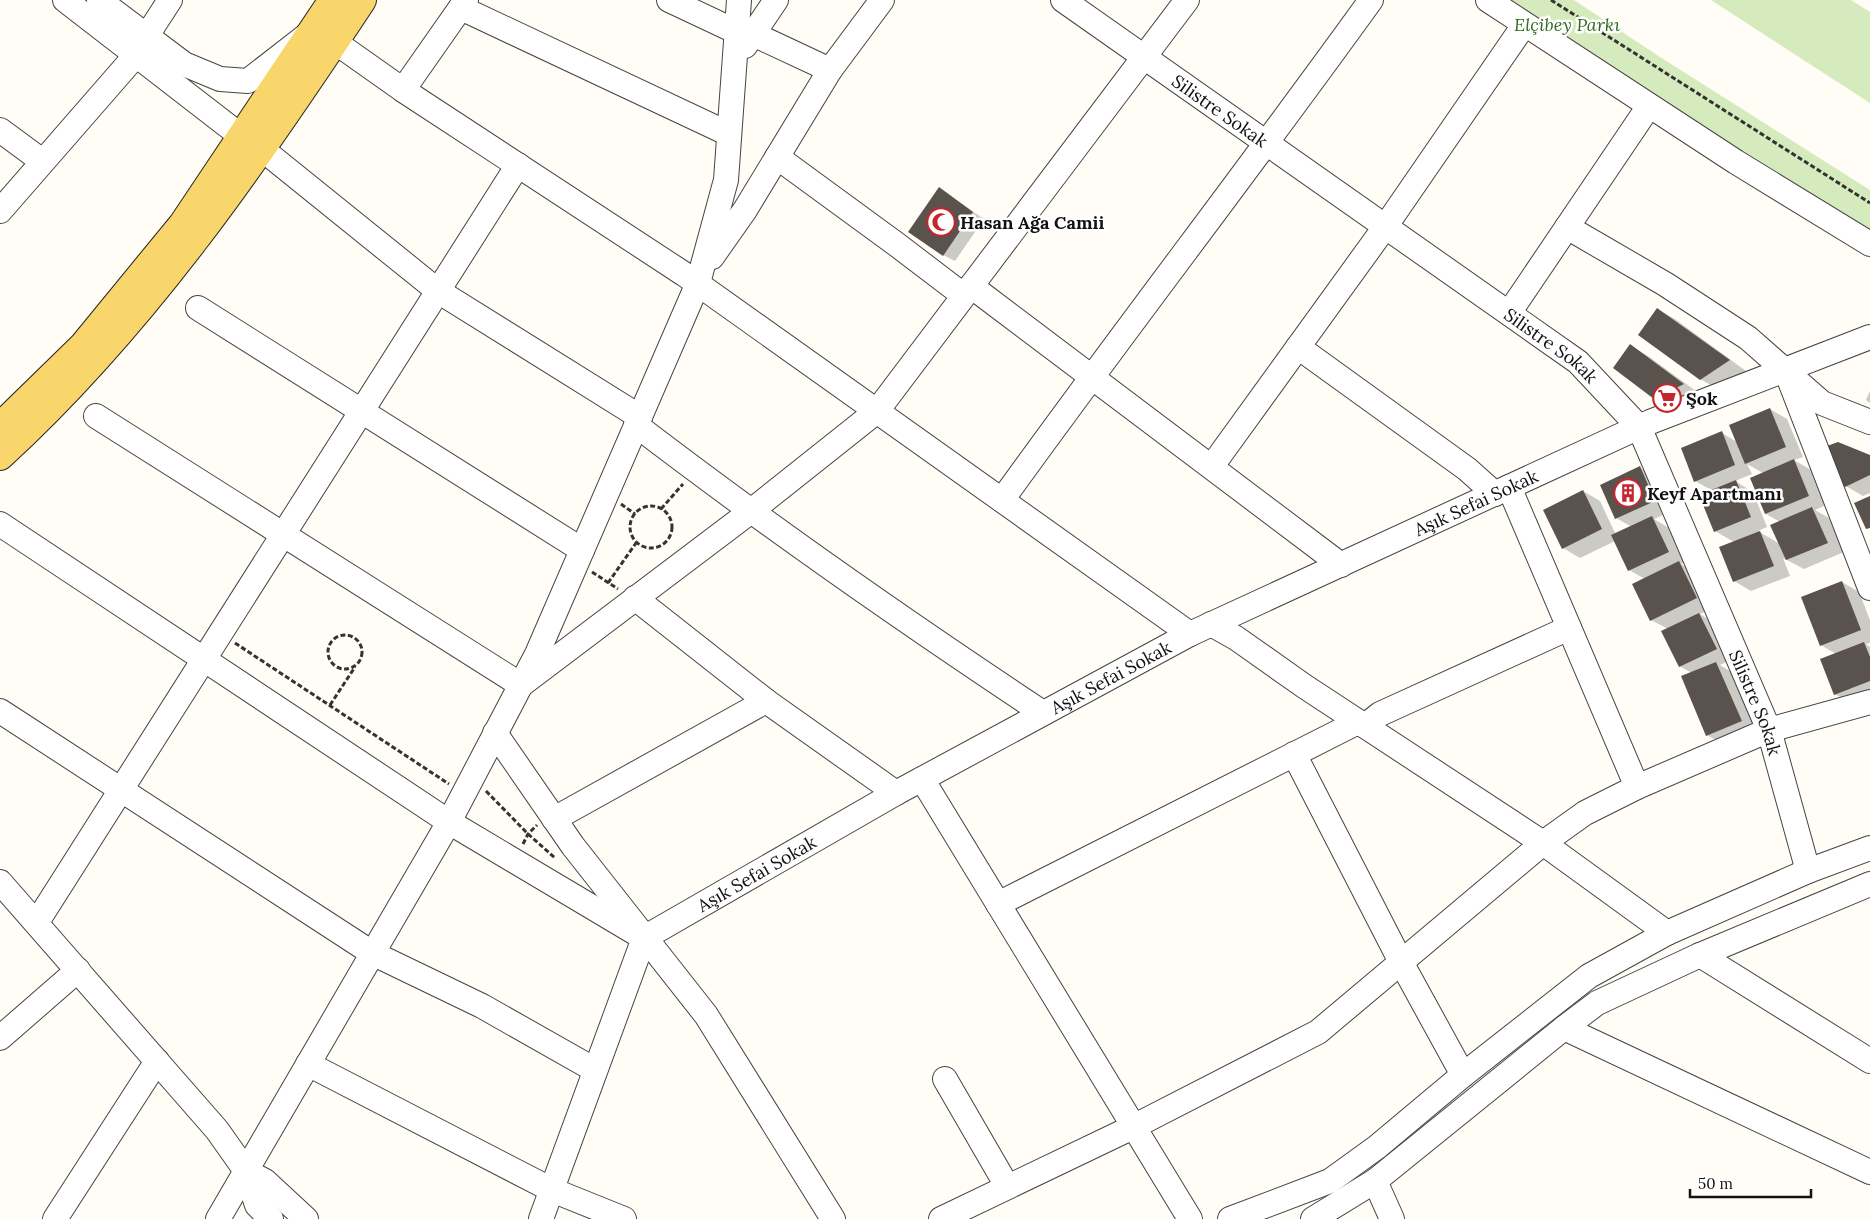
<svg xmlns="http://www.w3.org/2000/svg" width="1870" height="1219" font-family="Lora,serif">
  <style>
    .green { fill: #d5ebbd }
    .shadow { fill: #0003; fill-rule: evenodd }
    .building { fill: #5a524d }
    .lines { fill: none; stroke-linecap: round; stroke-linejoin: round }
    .minor-casing { stroke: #444; stroke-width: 26 }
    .major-casing { stroke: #222; stroke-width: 30 }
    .path { stroke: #333; stroke-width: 3; stroke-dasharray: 5 2.5; stroke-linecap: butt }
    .minor { stroke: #fff; stroke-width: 24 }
    .major { stroke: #f9d66b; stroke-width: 28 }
    .labels { text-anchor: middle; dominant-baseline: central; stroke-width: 5; stroke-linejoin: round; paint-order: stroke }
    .park-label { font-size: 18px; font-style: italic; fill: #2f6b1f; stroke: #fff }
    .street-label { font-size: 18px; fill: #111; stroke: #fff }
    .poi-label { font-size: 18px; font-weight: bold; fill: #111; stroke: #fff; text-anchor: start }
  </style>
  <rect width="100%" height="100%" fill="#fffdf5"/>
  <g class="green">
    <path d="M1488,0H1574L1660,57L1870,190V244Z"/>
    <path d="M1711,0H1851L1870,12V103Z"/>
  </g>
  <g class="shadow">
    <path d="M940,189L984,219L955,261L943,255Z"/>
    <path d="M1658,310L1675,319L1746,371L1718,389L1700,379Z"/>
    <path d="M1631,346L1648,356L1700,394L1672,408L1655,398Z"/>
    <path d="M1870,391V403L1866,400Z"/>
    <path d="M1770,409L1787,419L1803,457L1794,460L1811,470L1826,505L1815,510L1829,518L1844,552L1804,569L1783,558L1790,576L1751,591L1734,581V542L1715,531L1713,491L1695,481L1722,433L1737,442ZM1747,464L1763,473L1751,478L1766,514L1780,522V544L1758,531L1767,527L1753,492L1735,481L1752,474Z"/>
    <path d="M1870,456V493L1863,496L1846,486Z"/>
    <path d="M1640,468L1657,477L1672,511L1654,519L1669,528L1686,562L1681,564L1696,573L1713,608L1700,614L1716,624L1733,659L1720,665L1733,673L1758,731L1724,745L1707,735L1692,673L1679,666L1668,629L1651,620L1645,579L1629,570L1615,541L1580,558L1563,548L1583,491L1600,501L1616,535L1632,527L1616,518Z"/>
    <path d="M1842,582L1859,592L1870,620V643L1866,644L1870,647V697L1852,704L1835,694L1836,654L1821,645Z"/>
  </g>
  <g class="building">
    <path d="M939,187L973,212L943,256L908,232Z"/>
    <path d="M1657,308L1730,360L1700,380L1638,335Z"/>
    <path d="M1630,344L1684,384L1654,399L1613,368Z"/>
    <path d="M1770,408L1786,447L1745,464L1729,425Z"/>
    <path d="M1722,431L1735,465L1694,482L1681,448Z"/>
    <path d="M1838,442L1870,455V475L1845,487L1841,482L1827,446Z"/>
    <path d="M1794,459L1809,496L1765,514L1750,478Z"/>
    <path d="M1640,466L1655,501L1615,519L1600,485Z"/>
    <path d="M1736,480L1751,517L1714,532L1699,495Z"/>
    <path d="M1583,490L1602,529L1562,549L1543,510Z"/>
    <path d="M1870,496V528L1866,529L1854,503Z"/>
    <path d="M1812,507L1828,543L1786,560L1770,525Z"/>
    <path d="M1652,516L1669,552L1628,571L1611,535Z"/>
    <path d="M1760,531L1774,566L1733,582L1719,547Z"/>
    <path d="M1679,561L1697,598L1650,621L1632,584Z"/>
    <path d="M1842,581L1861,630L1820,646L1801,597Z"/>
    <path d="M1699,613L1717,649L1679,667L1661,631Z"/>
    <path d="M1864,642L1870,657V681L1834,695L1820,659Z"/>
    <path d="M1716,662L1742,721L1706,736L1681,676Z"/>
  </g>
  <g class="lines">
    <defs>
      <g id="minor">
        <path d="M65,0L255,147"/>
        <path d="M99,0L184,64L220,79L248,81L311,32L335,42L403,90L684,274L1190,634"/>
        <path d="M669,0L737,32L753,34L830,70"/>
        <path id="s1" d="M1063,0L1578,362L1639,427L1769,730L1808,871"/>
        <path d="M1488,0L1736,162L1870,244"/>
        <path d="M461,8L729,134"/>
        <path d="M146,37L170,0"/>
        <path d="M745,46L776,0"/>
        <path d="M403,90L466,0"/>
        <path d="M0,130L42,161"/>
        <path d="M262,149L438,291L640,417"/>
        <path d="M777,157L896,244L963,295"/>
        <path d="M0,211L136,55"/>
        <path d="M1567,227L1665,284L1748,338L1822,403L1870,422"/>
        <path d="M712,257L745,210L830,70L882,0"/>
        <path d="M971,286L1341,565"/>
        <path d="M198,308L582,550"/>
        <path d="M1509,313L1649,106"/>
        <path d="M1298,347L1467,469L1495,494"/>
        <path d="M1788,376L1870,588"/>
        <path d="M96,416L521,685L750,512L877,411L1187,0"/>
        <path d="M636,425C768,526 904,621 1043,713"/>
        <path d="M1212,466L1385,227L1524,25"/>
        <path d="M1509,487L1637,787"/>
        <path d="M1002,500C1123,332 1250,168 1371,0"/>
        <path d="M0,524L449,822L644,938"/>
        <path d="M635,598L766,701L896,793"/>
        <path d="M1211,624L1236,638L1304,686L1543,843L1667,933"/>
        <path d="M0,711L372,953L482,1006L595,1070"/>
        <path d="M1365,726L1380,714L1569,628"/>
        <path d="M495,733L573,846L706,1015L833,1219"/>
        <path d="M1294,754L1401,962L1463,1075"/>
        <path d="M922,779L1190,1219"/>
        <path d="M554,819L766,701"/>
        <path d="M0,882L217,1130L246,1171L257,1205L271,1219"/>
        <path d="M998,904L1358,722"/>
        <path d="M37,922L518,165"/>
        <path d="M1700,955L1870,1061"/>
        <path d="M1564,1028L1870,1172"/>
        <path d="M0,1038L78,970"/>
        <path d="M308,1064L552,1190L624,1219"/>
        <path d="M945,1079L1007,1186"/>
        <path d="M246,1171L265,1181L306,1219"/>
        <path d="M1375,1181L1392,1219"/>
        <path d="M55,1219L157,1061"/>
        <path d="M218,1219L449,822L537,654L698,283L726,180L739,0"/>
        <path id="s2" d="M541,1219L644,938L896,793L1190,634L1650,422L1870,337"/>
        <path d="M941,1219L1133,1127L1318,1032L1543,843L1585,813L1637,787L1769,730L1870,702"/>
        <path d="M1230,1219L1330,1181L1377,1147L1463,1075L1589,976L1667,933L1808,871L1870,848"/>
        <path d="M1313,1219L1375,1181L1564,1028L1597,1003L1700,955L1870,884"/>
      </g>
      <g id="major">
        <path d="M0,427L83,346L183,224L333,0"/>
        <path d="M0,456C144,324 255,162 362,0"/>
      </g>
    </defs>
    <use href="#minor" class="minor-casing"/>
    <use href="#major" class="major-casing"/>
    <g class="path">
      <path d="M1551,0L1870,203"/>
      <path d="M621,504L635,514"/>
      <circle cx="651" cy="527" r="21"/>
      <path d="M661,509L683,484"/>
      <path d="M592,572L618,589"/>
      <path d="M608,583L636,543"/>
      <circle cx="345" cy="652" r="17"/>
      <path d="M235,643L449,784"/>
      <path d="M330,705L355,667"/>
      <path d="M486,791L528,834L555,858"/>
      <path d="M523,844L528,834L537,825"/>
    </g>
    <use href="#minor" class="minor"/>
    <use href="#major" class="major"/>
  </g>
  <defs>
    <symbol id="mosque-ring" viewBox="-11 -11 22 22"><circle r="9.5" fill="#fff" stroke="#c4262e" stroke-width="1.5"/><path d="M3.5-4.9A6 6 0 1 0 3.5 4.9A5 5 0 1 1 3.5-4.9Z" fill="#c4262e"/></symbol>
    <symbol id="supermarket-ring" viewBox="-11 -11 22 22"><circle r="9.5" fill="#fff" stroke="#c4262e" stroke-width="1.5"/><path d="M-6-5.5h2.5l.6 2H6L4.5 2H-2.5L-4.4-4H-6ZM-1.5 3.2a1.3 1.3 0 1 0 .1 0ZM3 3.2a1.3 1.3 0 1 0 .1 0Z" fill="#c4262e"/></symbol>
    <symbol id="building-ring" viewBox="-11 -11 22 22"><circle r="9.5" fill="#fff" stroke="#c4262e" stroke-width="1.5"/><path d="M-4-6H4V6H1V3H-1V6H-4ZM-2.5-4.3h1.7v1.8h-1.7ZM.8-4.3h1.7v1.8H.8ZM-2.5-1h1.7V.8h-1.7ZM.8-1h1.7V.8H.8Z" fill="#c4262e"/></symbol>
  </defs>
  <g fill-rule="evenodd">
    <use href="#mosque-ring" x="925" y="206" width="32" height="32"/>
    <use href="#supermarket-ring" x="1651" y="382" width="32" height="32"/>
    <use href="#building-ring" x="1612" y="477" width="32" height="32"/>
  </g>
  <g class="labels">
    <g class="park-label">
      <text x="1567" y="24">Elçibey Parkı</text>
    </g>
    <g class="street-label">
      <text stroke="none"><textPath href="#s1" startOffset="192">Silistre Sokak</textPath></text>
      <text stroke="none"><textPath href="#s1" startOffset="598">Silistre Sokak</textPath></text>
      <text stroke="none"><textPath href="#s2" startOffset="1239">Aşık Sefai Sokak</textPath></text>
      <text stroke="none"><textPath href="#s2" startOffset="834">Aşık Sefai Sokak</textPath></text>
      <text stroke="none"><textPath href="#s1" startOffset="1018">Silistre Sokak</textPath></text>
      <text stroke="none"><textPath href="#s2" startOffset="429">Aşık Sefai Sokak</textPath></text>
    </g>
    <g class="poi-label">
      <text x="960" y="222">Hasan Ağa Camii</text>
      <text x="1686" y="398">Şok</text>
      <text x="1647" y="493">Keyf Apartmanı</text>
    </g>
  </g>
  <path d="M1690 1189v8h121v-8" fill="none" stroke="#111111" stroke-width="2.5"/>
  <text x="1698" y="1189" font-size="15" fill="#111111" stroke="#ffffff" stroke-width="4" paint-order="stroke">50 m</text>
</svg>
